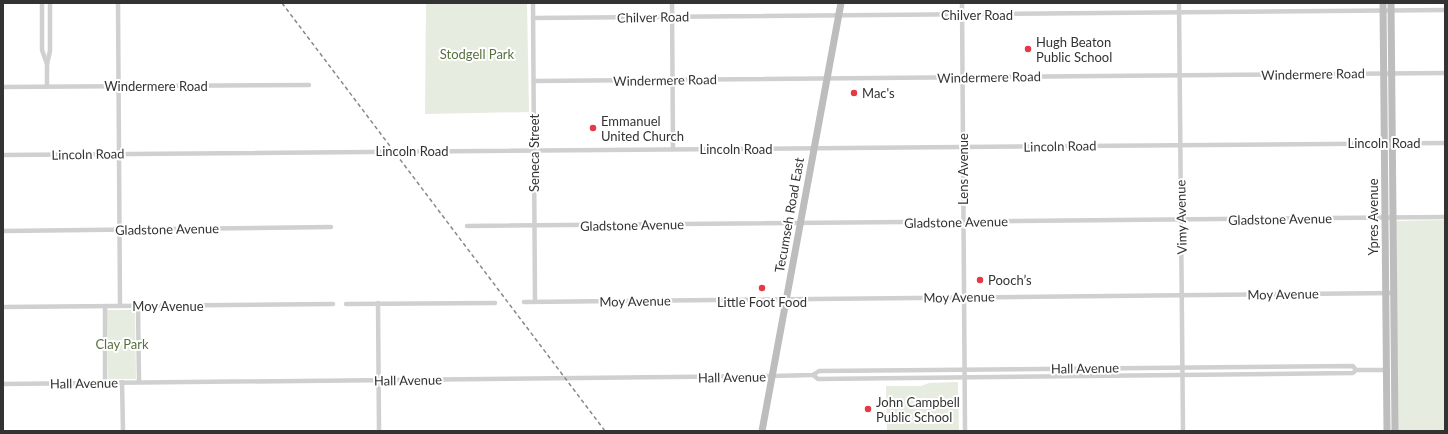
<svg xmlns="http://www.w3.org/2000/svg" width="1448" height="434" font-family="Lato,sans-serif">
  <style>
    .green { fill: #e6ecdf }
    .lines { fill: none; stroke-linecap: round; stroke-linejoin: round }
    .minor { stroke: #d0d0d0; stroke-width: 4.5 }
    .secondary { stroke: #bdbdbd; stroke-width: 7 }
    .rail { stroke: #888; stroke-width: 1.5; stroke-dasharray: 4 3; stroke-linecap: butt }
    .poi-dot { fill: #e63946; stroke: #fff; stroke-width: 1.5 }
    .labels { text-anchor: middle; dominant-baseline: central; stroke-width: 4; stroke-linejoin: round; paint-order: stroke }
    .street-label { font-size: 13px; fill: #333; stroke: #fff }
    .poi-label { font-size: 13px; fill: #333; stroke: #fff; text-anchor: start }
    .park-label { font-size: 13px; fill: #56703f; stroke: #fff }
  </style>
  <rect width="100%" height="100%" fill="#fff"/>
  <g class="green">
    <path d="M426,3H527L529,112L425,114Z"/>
    <path d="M1445,220V431H1398L1396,221Z"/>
    <path d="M107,310H135L136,379H108Z"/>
    <path d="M957,382L958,383L959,431H887L886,386H921L929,383Z"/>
  </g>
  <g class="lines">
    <g class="minor">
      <path d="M42,3V50L47,64"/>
      <path d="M118,3L120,306"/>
      <path d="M533,3L535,302"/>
      <path d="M672,3L673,149"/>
      <path d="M962,3L965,431"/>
      <path d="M1179,3L1183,431"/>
      <path d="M533,18L1445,10"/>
      <path d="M534,81L1445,73"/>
      <path d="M3,87L309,85"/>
      <path d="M47,87V64L50,51V3"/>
      <path d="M3,155L1445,143"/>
      <path d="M467,226L1445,217"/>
      <path d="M3,231L331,227"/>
      <path d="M524,302L1394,293"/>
      <path d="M378,303L379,431"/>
      <path d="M346,304L495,303"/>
      <path d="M105,306V383"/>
      <path d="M138,306L139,382"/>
      <path d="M3,307L333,304"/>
      <path d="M813,375L818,379L1353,373L1356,370H1388"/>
      <path d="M122,382L123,431"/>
      <path d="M3,384L772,376L813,375L819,371L1353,366L1356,370"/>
    </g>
    <g class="secondary">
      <path d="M1383,3L1387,431"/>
      <path d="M1391,3L1395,431"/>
      <path d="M762,431L841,3"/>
    </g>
    <path class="rail" d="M282,3L605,431"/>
  </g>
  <g class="poi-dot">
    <circle cx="1028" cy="49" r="4"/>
    <circle cx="854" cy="93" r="4"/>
    <circle cx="593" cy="128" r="4"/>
    <circle cx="980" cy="280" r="4"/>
    <circle cx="762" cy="288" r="4"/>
    <circle cx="868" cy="409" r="4"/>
  </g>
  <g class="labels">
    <g class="street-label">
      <text x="977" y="15">Chilver Road</text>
      <text transform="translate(653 17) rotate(-1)">Chilver Road</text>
      <text transform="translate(1313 74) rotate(-1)">Windermere Road</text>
      <text transform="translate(989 77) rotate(-1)">Windermere Road</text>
      <text transform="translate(665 80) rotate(-1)">Windermere Road</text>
      <text x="156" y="86">Windermere Road</text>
      <text x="1384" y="143">Lincoln Road</text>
      <text transform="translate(1060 146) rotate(-1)">Lincoln Road</text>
      <text x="736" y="149">Lincoln Road</text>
      <text x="412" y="151">Lincoln Road</text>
      <text transform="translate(534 153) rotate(-90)">Seneca Street</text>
      <text transform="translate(88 154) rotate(-1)">Lincoln Road</text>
      <text transform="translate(963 169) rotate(-90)">Lens Avenue</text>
      <text transform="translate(789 215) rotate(-80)">Tecumseh Road East</text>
      <text transform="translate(1181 217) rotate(-91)">Vimy Avenue</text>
      <text transform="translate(1373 217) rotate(-90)">Ypres Avenue</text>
      <text transform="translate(1280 219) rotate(-1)">Gladstone Avenue</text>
      <text transform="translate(956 222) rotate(-1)">Gladstone Avenue</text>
      <text transform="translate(632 225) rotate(-1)">Gladstone Avenue</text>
      <text transform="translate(167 229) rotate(-1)">Gladstone Avenue</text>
      <text transform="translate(1283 294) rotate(-1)">Moy Avenue</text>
      <text transform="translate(959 297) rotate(-1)">Moy Avenue</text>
      <text transform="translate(635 301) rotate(-1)">Moy Avenue</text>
      <text x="168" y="306">Moy Avenue</text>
      <text transform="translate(1085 368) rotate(-1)">Hall Avenue</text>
      <text transform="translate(732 377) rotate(-1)">Hall Avenue</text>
      <text transform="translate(408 380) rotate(-1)">Hall Avenue</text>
      <text transform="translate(84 383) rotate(-1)">Hall Avenue</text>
    </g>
    <g class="poi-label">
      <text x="1036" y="42">Hugh Beaton<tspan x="1036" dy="15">Public School</tspan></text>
      <text x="862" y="93">Mac's</text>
      <text x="601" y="121">Emmanuel<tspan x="601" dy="15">United Church</tspan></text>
      <text x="988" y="280">Pooch’s</text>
      <text x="762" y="302" text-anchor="middle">Little Foot Food</text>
      <text x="876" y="402">John Campbell<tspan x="876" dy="15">Public School</tspan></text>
    </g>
    <g class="park-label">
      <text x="477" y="54">Stodgell Park</text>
      <text x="122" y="344">Clay Park</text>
    </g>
  </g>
  <rect width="1448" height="434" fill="none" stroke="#333333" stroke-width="8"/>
</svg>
